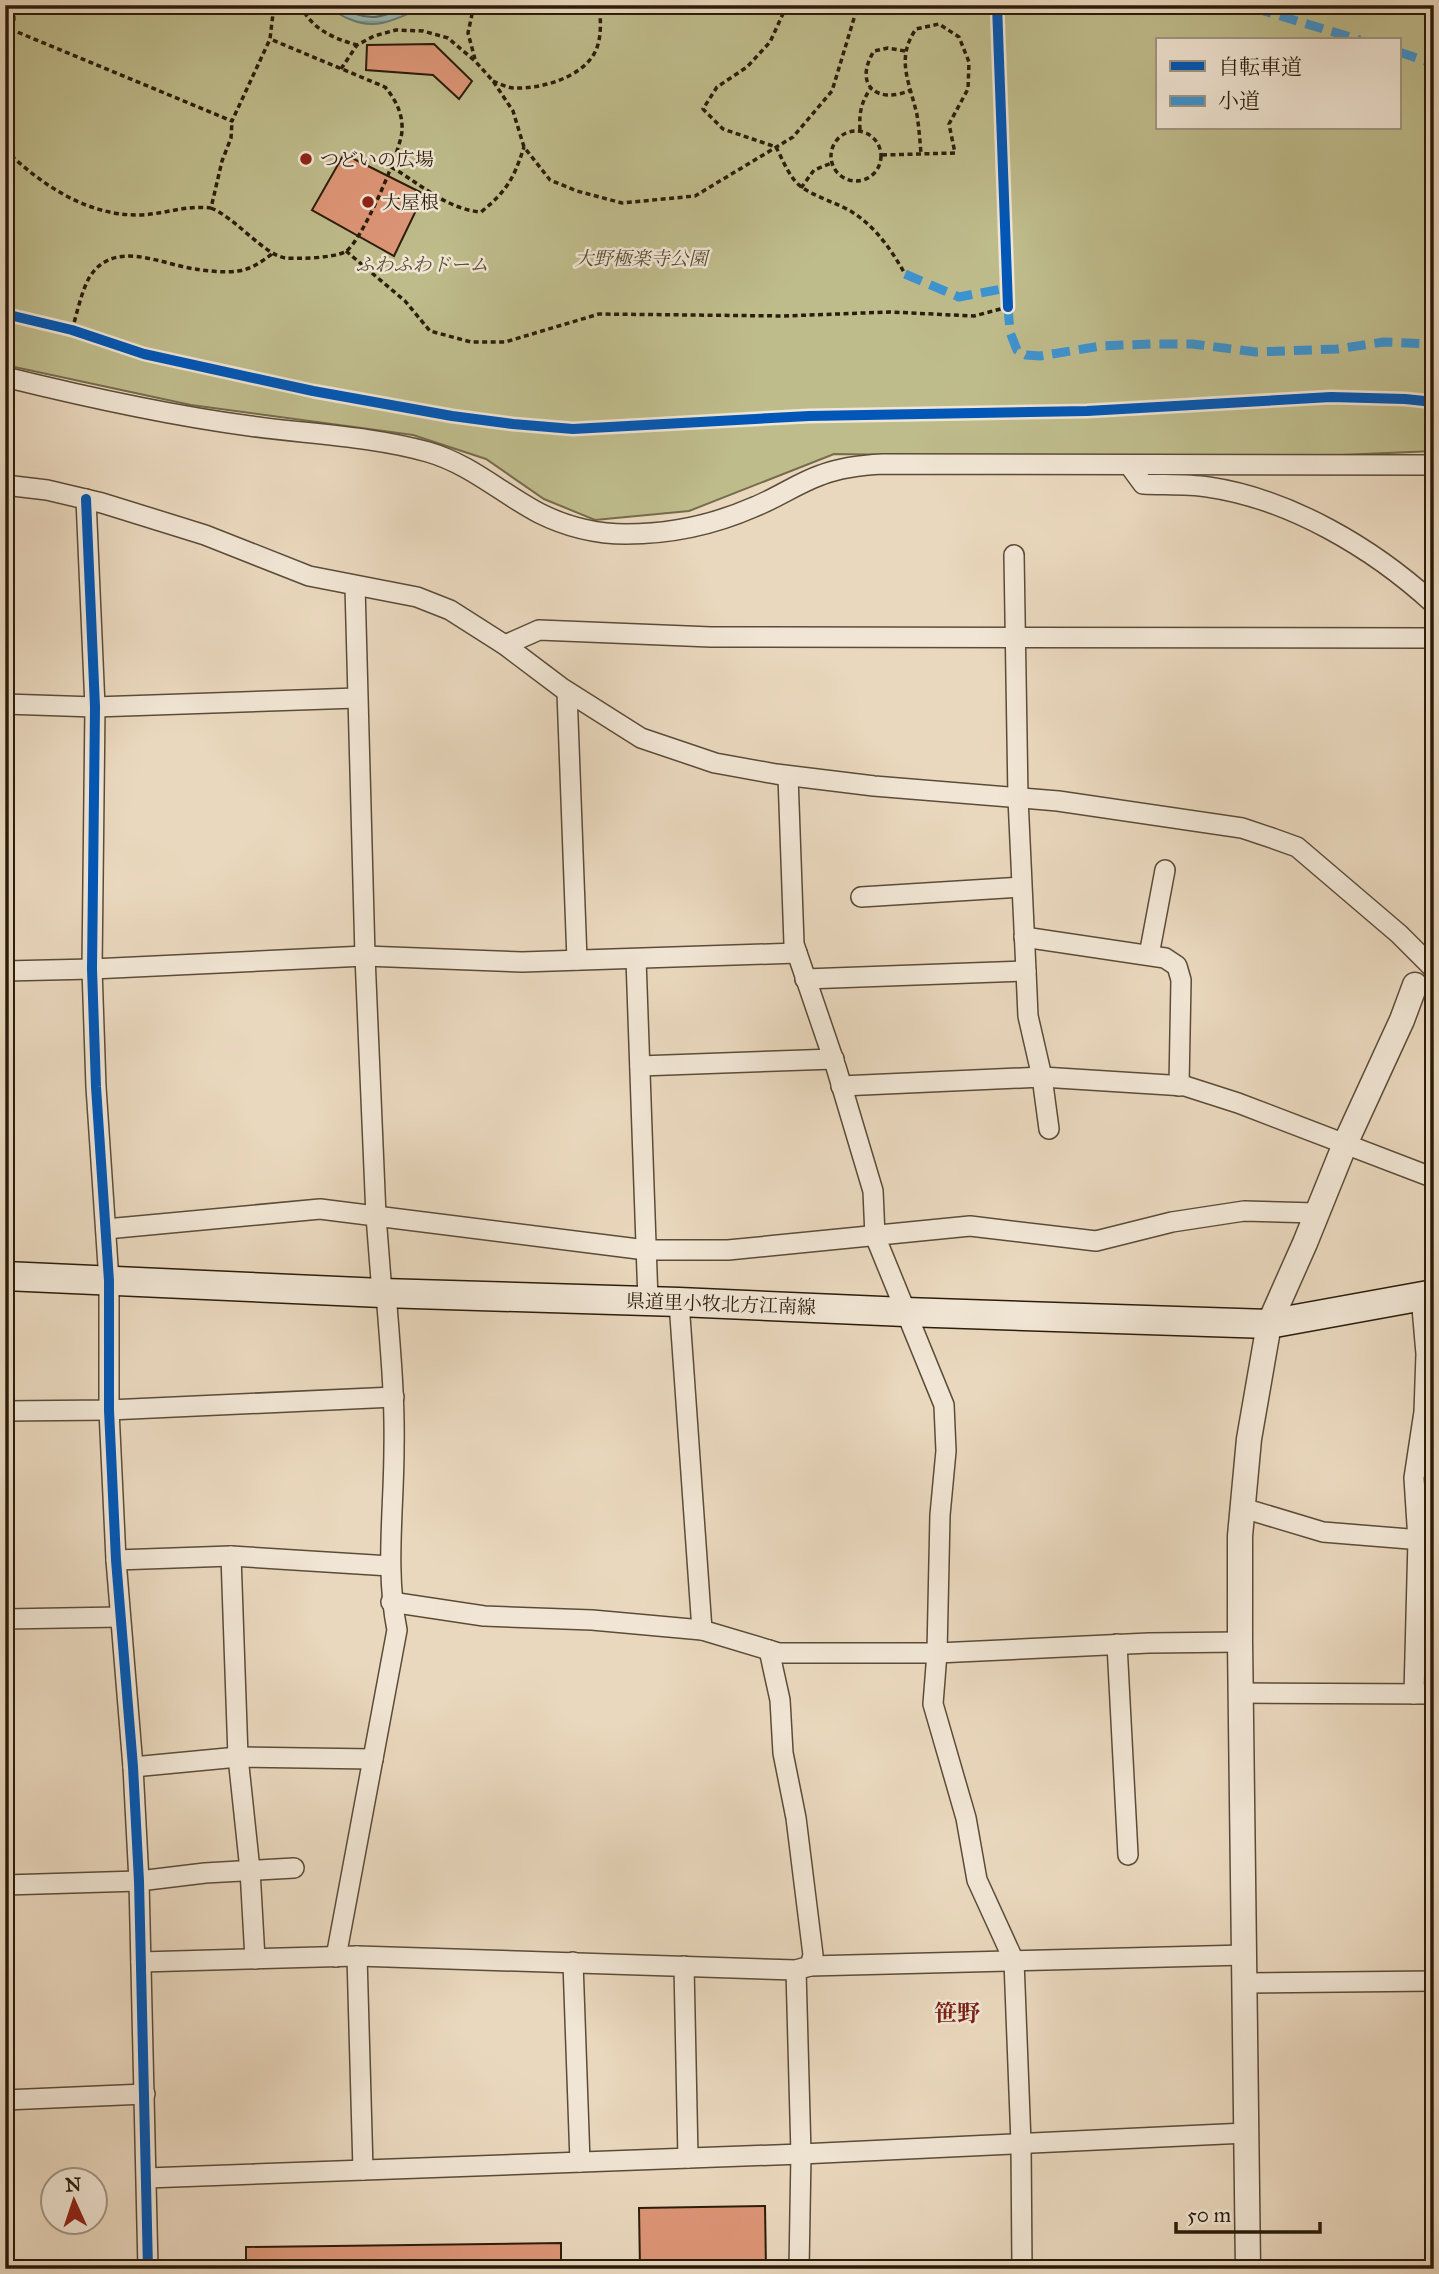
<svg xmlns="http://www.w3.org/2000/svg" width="1439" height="2274" font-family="'IM FELL Great Primer','Noto Serif JP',serif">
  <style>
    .green { fill: #bfbc8c; stroke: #756c4c; stroke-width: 2; fill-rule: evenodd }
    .water { fill: url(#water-rules); stroke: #6c7b70; stroke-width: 2 }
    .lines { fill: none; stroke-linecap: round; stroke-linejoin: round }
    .shore { stroke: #626b5f; stroke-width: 2 }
    .building { fill: #dd9677; stroke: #2b1d0b; stroke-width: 2 }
    .minor-casing { stroke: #5b4c38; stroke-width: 22 }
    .tertiary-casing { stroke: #5b4c38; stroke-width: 27 }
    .secondary-casing { stroke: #2b1d0b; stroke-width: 31 }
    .path { stroke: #2b1d0b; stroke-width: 3.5; stroke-dasharray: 5 3.5; stroke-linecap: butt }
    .minor { stroke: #f1e6d5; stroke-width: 19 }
    .tertiary { stroke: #f1e6d5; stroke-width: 24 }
    .secondary { stroke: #f1e6d5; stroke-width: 28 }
    .quiet { stroke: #3c94d2; stroke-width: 9; stroke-dasharray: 18 9; stroke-linecap: butt }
    .cycleway-casing { stroke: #f1e6d5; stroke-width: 15 }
    .cycleway { stroke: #0057b8; stroke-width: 10 }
    .poi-dot { fill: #8f2418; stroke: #f1e6d5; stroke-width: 2.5 }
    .labels { text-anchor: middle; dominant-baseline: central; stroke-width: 5; stroke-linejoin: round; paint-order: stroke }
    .poi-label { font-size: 19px; fill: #2b1d0b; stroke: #f1e6d5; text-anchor: start }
    .park-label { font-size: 19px; font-style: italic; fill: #574d32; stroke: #f1e6d5 }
    .street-label { font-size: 19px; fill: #2b1d0b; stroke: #f1e6d5 }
    .quarter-label { font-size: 23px; font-weight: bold; fill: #7a1f14; stroke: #f1e6d5 }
  </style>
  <defs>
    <pattern id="water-rules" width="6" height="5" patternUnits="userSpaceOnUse" patternTransform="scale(1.75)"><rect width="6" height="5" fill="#98b9b3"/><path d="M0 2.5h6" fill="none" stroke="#7c9690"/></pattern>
  </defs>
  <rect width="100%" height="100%" fill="#ead8be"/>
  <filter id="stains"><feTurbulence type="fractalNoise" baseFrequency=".00286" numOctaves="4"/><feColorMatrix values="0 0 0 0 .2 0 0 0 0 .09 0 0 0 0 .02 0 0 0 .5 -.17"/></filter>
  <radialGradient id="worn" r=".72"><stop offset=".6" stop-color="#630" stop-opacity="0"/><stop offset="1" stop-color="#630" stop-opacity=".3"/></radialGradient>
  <path class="green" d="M5,5H1434V451L1341,455L967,456L834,454L689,511L595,520L544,499L486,459L413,435L191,405L5,365ZM1157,40H1399V128H1157Z"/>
  <path class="water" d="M329,5H430C403,14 381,32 352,20C343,17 335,13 329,5Z"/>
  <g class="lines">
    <path class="shore" d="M339,5C367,24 382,18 409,5"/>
  </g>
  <g class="building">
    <path d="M434,44L472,81L459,99L433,75L366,70L367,45Z"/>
    <path d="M344,154L424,194L394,256L312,210Z"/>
    <path d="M765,2206L766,2269H640L639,2208Z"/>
    <path d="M561,2243V2269H246V2247Z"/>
  </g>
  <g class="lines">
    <defs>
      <g id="minor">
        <path d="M5,377C86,397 167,415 250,426C308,434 371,436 428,452C470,464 501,493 539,513C567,527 595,534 626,534C670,534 713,525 754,507C777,498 798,483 821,475C842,467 862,465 883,464L1434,465"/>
        <path d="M1129,465L1143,484C1164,485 1187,484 1208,487C1290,499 1373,548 1434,604"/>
        <path d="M5,485L47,490L102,503L205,535L309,576L417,597L450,610L505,645L562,688L641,738L715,763L776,774L874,786L1058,801L1242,828L1272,838L1297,847L1399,934L1434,969"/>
        <path d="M86,499L95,707L92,969L96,1087L109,1281V1410L116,1560L133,1767L139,1881L148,2269"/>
        <path d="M1014,555L1018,798L1026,971L1028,1016L1042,1077L1049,1129"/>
        <path d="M355,586L365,956L376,1216L382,1293"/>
        <path d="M505,645L539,630L711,637L1430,638L1434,636"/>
        <path d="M567,692L577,960"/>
        <path d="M5,704L95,707L357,698"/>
        <path d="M788,776L794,944L836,1067L873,1191L875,1236L944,1405L946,1451L940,1515L937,1653L933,1704L966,1818L977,1880L1014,1961L1021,2143L1022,2269"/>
        <path d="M861,897L1021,887"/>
        <path d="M1024,937L1165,958L1177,966L1181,980L1179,1086"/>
        <path d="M1149,955L1165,870"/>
        <path d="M636,959L648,1301"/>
        <path d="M5,971L92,969L365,956L522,962L797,953"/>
        <path d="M805,979L1026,971"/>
        <path d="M640,1066L834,1059"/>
        <path d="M841,1086L1042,1077L1185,1086L1238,1103L1434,1178"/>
        <path d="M106,1229L320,1209L646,1250H728L970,1226L1096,1241L1172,1222L1244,1211L1316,1213"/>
        <path d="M679,1302L702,1630"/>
        <path d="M5,1411L109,1410L394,1397"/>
        <path d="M1243,1508L1323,1532L1434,1541"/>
        <path d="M231,1556L238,1757L250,1870L255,1959"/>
        <path d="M116,1560L231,1556L390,1566"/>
        <path d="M391,1602L484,1616L592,1620L702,1630L779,1653H937L1149,1643L1240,1642"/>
        <path d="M5,1619L120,1617"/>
        <path d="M1117,1644L1128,1855"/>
        <path d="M1241,1693L1434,1694"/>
        <path d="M1414,1694L1418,1540L1414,1478L1424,1412L1426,1354L1421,1296"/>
        <path d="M133,1767L238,1757L373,1759"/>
        <path d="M5,1885L139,1881L205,1873L294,1868"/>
        <path d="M357,1956L363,2170"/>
        <path d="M336,1957L397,1630C385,1570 394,1509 394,1448C395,1396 390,1345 386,1293"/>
        <path d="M141,1962L357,1956L796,1970L810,1966L813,1955L796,1818L783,1753L780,1700L769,1650"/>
        <path d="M573,1962L580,2162"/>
        <path d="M684,1966L688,2158"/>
        <path d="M810,1966L1245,1955"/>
        <path d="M796,1970L801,2154L799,2269"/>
        <path d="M1245,1983L1434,1981"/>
        <path d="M5,2100L145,2094"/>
        <path d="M147,2178L801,2154L1246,2133"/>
      </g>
      <path id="tertiary" d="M1248,2269L1240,1642V1536L1249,1439L1269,1324L1305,1243L1345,1144L1402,1020L1415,985"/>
      <path id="secondary" d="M5,1276L382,1293L679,1302L905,1312L1269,1324L1434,1294"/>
    </defs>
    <use href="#minor" class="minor-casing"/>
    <use href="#tertiary" class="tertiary-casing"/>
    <use href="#secondary" class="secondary-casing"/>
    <g class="path">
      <path d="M300,5C312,29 332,38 357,45"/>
      <path d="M474,5L468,33L475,59"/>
      <path d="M787,5L770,42L747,67L717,87L703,109L723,129L776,147C783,160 790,180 803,188C818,198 837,203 852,212C876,227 892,251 905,274"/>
      <path d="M10,29L232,121L270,39L274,5"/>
      <path d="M5,35L14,21L13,5"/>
      <path d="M905,51L888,48L874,51C853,85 877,105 911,90"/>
      <path d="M341,69L357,45L374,36L396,30L423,31L448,38L475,61L493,81L513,111L524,147L550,180L577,191L622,203L695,196L793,137L832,91L858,5"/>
      <path d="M493,81C500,84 508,88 514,88C541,89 580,78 594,54C602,40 601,21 599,5"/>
      <path d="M860,130C859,113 861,102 871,88"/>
      <circle cx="856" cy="156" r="25"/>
      <path d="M5,150C42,185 87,216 140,215C165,214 186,205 211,208L222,161L231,138L232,121"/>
      <path d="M882,155L955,153L949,124L968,89L969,62L959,37L939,24L916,29C895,59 910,83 917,115C919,128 920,141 921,154"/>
      <path d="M391,167C421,184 446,209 481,212C507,191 514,178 524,147"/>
      <path d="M801,188L814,170L832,163"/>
      <path d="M211,208C236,218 265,256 286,258C301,259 332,258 345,252C361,244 401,150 402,131C403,114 396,100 385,87L270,39"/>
      <path d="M346,251L405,301L430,331L471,342H505L599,314L784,316L890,312L974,316L1008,307"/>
      <path d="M72,330C77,313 81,293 89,278C113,238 160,264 195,269C208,271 225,273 238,271C252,269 261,262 272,254"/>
    </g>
    <use href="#minor" class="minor"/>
    <use href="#tertiary" class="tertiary"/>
    <use href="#secondary" class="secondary"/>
    <g class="quiet">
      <path d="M1426,5L1434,12"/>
      <path d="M1254,8L1360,40"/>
      <path d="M1399,52L1434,64"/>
      <path d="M905,274L959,297L1007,288"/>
      <path d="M1008,307L1010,332L1017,350L1026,355L1040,356L1101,346L1151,344H1192L1256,352L1337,349L1384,342L1434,344"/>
    </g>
    <defs>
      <g id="cycleway">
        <path d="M997,5L1008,307"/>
        <path d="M5,314L72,330L144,354L313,391L452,416L513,424L573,429L809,416L1087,411L1331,397L1405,399L1434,402"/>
        <path d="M86,499L95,707L92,969L96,1087L109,1281V1410L116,1560L133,1767L139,1881L148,2269"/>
      </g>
    </defs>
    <use href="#cycleway" class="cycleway-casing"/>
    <use href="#cycleway" class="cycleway"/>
  </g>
  <g class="poi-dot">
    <circle cx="306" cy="159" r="7"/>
    <circle cx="368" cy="202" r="7"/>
  </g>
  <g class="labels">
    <g class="poi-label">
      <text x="320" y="159">つどいの広場</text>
      <text x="382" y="202">大屋根</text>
    </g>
    <g class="park-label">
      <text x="641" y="258">大野極楽寺公園</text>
      <text x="422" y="264">ふわふわドーム</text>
    </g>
    <g class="street-label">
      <text transform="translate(721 1304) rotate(2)">県道里小牧北方江南線</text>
    </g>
    <g class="quarter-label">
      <text x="957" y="2013">笹野</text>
    </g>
  </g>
  <rect width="1439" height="2274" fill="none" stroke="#ead8be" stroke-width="28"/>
  <rect x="7" y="7" width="1425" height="2260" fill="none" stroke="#2b1d0b" stroke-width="3.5"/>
  <rect x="14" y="14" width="1411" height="2246" fill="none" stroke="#2b1d0b" stroke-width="2"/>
  <rect x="1156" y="38" width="245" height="91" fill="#f1e6d5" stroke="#a29684" stroke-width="2"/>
  <rect x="1170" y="61" width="35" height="10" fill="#0057b8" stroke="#a29684" stroke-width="2"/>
  <text x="1218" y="74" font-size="21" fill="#2b1d0b">自転車道</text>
  <rect x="1170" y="96" width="35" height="10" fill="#3c94d2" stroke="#a29684" stroke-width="2"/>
  <text x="1218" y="108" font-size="21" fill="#2b1d0b">小道</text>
  <g transform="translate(74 2201) rotate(357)"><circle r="33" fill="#f1e6d5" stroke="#a29684" stroke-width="2"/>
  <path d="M0-5L12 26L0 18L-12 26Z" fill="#8f2418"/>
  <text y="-10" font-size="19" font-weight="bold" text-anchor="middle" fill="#2b1d0b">N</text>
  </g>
  <path d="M1176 2222v10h144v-10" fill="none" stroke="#2b1d0b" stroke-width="3.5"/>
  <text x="1187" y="2222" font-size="21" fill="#2b1d0b" stroke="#f1e6d5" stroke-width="5" paint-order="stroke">50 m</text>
  <rect width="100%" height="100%" filter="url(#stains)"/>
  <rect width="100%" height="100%" fill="url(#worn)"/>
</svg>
